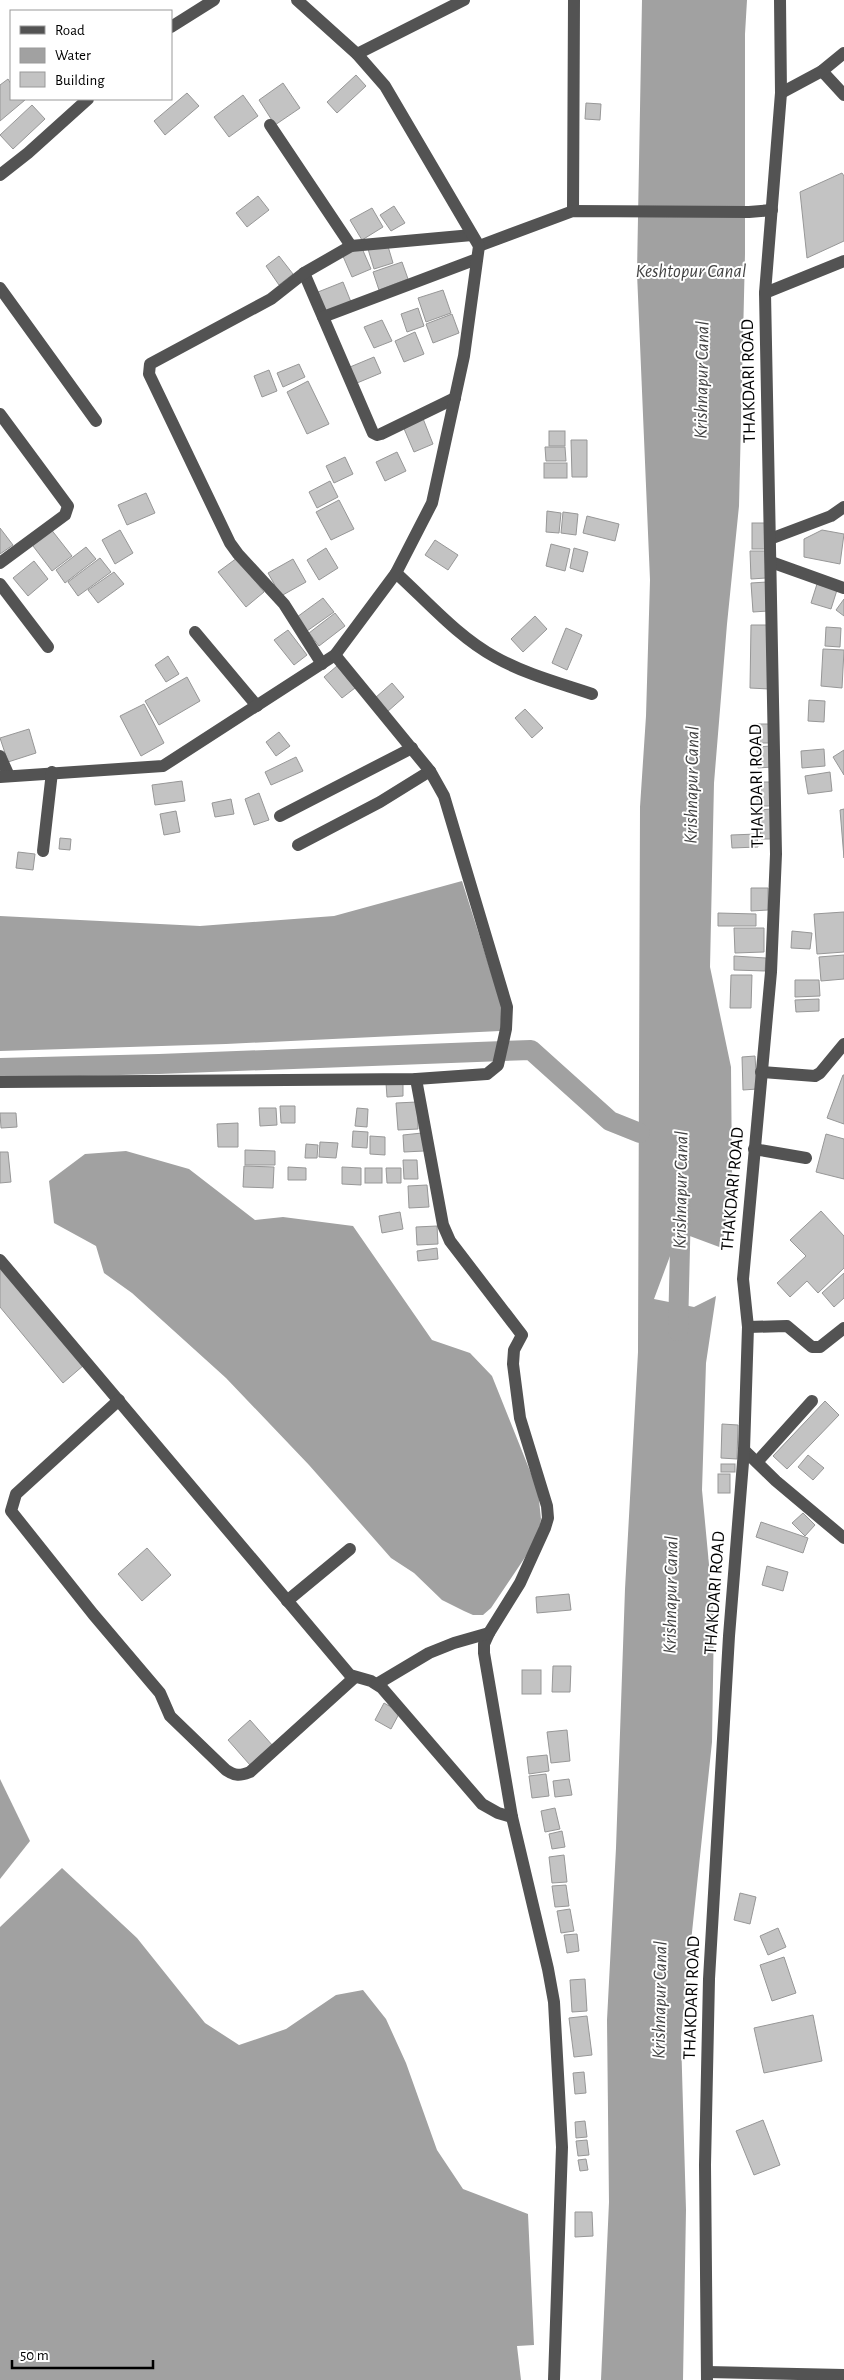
<svg xmlns="http://www.w3.org/2000/svg" width="844" height="2380" font-family="'Alegreya Sans',sans-serif">
  <style>
    .water { fill: #a1a1a1 }
    .lines { fill: none; stroke-linecap: round; stroke-linejoin: round }
    .canal { stroke: #a1a1a1; stroke-width: 20 }
    .building { fill: #c3c3c3; stroke: #979797 }
    .minor { stroke: #535353; stroke-width: 12 }
    .labels { text-anchor: middle; dominant-baseline: central; stroke-width: 4; stroke-linejoin: round; paint-order: stroke }
    .street-label { font-size: 18px; fill: #000; stroke: #fff }
    .water-label { font-size: 19px; font-style: italic; fill: #424242; stroke: #fff }
  </style>
  <rect width="100%" height="100%" fill="#fff"/>
  <g class="water">
    <path d="M642,0H747L745,34V254L739,506L727,624L714,783L710,967L731,1067L732,1178L722,1248L679,1232L654,1299L694,1307L716,1296L706,1363L702,1490L714,1618L712,1742L681,2037L686,2210L683,2380H601L609,2202L607,2020L616,1848L625,1589L638,1352L640,807L646,716L650,580L637,273Z"/>
    <path d="M462,881L502,1007L500,1031L226,1044L0,1051V916L200,926L334,916Z"/>
    <path d="M126,1151L189,1169L255,1220L283,1217L353,1226L432,1340L470,1353L492,1376L538,1491L541,1519L538,1538L491,1608L483,1615H473L464,1611L442,1600L414,1573L391,1558L309,1465L226,1378L132,1293L104,1273L96,1246L54,1223L49,1181L85,1154Z"/>
    <path d="M0,1779L30,1841L0,1879Z"/>
    <path d="M62,1868L137,1938L205,2023L239,2045L286,2029L336,1995L363,1990L386,2019L406,2063L437,2150L463,2189L528,2214L534,2345L517,2346L521,2380H0V1927Z"/>
  </g>
  <g class="lines">
    <g class="canal">
      <path d="M0,1068L159,1064L531,1050L610,1121L640,1133"/>
      <path d="M678,1331L681,1205"/>
    </g>
  </g>
  <g class="building">
    <path d="M356,75L366,86L337,113L327,102Z"/>
    <path d="M8,79L11,84V99L25,100L0,121V85Z"/>
    <path d="M283,83L300,108L275,125L259,100Z"/>
    <path d="M187,93L199,106L165,135L154,121Z"/>
    <path d="M243,95L258,116L229,137L214,117Z"/>
    <path d="M586,103L601,104L600,120L585,119Z"/>
    <path d="M32,105L45,119L13,149L0,135Z"/>
    <path d="M842,173L844,176V241L807,258L800,192Z"/>
    <path d="M258,196L269,210L247,227L236,213Z"/>
    <path d="M394,206L405,223L391,231L380,215Z"/>
    <path d="M372,208L383,227L362,240L350,220Z"/>
    <path d="M387,243L393,263L374,269L368,249Z"/>
    <path d="M361,246L371,269L352,277L342,254Z"/>
    <path d="M279,256L293,274L279,285L266,266Z"/>
    <path d="M402,262L408,279L379,290L373,272Z"/>
    <path d="M343,282L351,302L325,312L318,292Z"/>
    <path d="M443,290L451,313L426,322L418,298Z"/>
    <path d="M418,308L424,326L407,332L401,314Z"/>
    <path d="M452,314L459,333L433,343L426,324Z"/>
    <path d="M382,320L392,341L374,348L364,327Z"/>
    <path d="M415,332L424,354L404,362L395,341Z"/>
    <path d="M374,357L381,373L357,383L350,367Z"/>
    <path d="M299,364L305,377L283,387L277,373Z"/>
    <path d="M269,370L277,391L262,397L254,376Z"/>
    <path d="M308,381L329,424L307,434L287,392Z"/>
    <path d="M422,416L433,444L414,452L402,424Z"/>
    <rect x="549" y="431" width="16" height="15"/>
    <path d="M571,440H587V477H572Z"/>
    <path d="M545,447H565L566,461H546Z"/>
    <path d="M397,452L406,471L385,481L376,462Z"/>
    <path d="M345,457L353,474L334,483L326,466Z"/>
    <rect x="544" y="463" width="23" height="15"/>
    <path d="M330,481L338,497L317,508L309,492Z"/>
    <path d="M146,493L155,513L127,525L118,505Z"/>
    <path d="M339,500L354,529L331,540L316,512Z"/>
    <path d="M547,511L561,513L559,533L546,532Z"/>
    <path d="M563,512L578,514L576,535L561,533Z"/>
    <path d="M587,516L619,524L615,541L583,533Z"/>
    <rect x="752" y="523" width="13" height="26"/>
    <path d="M0,528L13,545L0,554Z"/>
    <path d="M50,528L72,556L52,571L30,542Z"/>
    <path d="M120,530L133,553L115,564L102,540Z"/>
    <path d="M822,530L844,534L840,564L804,557V539Z"/>
    <path d="M435,540L458,555L448,570L425,555Z"/>
    <path d="M551,544L570,549L565,571L546,566Z"/>
    <path d="M86,547L96,559L65,583L56,570Z"/>
    <path d="M326,548L338,568L319,580L307,560Z"/>
    <path d="M574,548L588,552L583,572L570,568Z"/>
    <path d="M750,551H765L766,578L751,579Z"/>
    <path d="M100,558L111,572L78,596L68,582Z"/>
    <path d="M237,558L264,592L246,607L218,572Z"/>
    <path d="M293,559L306,582L281,596L268,573Z"/>
    <path d="M34,561L48,579L28,596L13,578Z"/>
    <path d="M114,572L124,584L98,603L88,590Z"/>
    <path d="M767,582L768,611L753,612L751,583Z"/>
    <path d="M817,584L837,590L831,609L811,603Z"/>
    <path d="M323,598L334,612L307,631L297,617Z"/>
    <path d="M844,599V616L836,610Z"/>
    <path d="M335,613L345,626L319,646L309,633Z"/>
    <path d="M535,616L547,629L523,652L511,639Z"/>
    <path d="M751,625H770L769,689L750,688Z"/>
    <path d="M826,627L841,628L840,647L825,646Z"/>
    <path d="M566,628L582,635L567,670L552,663Z"/>
    <path d="M288,630L307,655L294,665L274,640Z"/>
    <path d="M823,649L844,650L842,688L821,686Z"/>
    <path d="M168,656L179,674L166,682L155,665Z"/>
    <path d="M337,666L355,688L342,698L324,677Z"/>
    <path d="M187,677L200,701L159,725L145,701Z"/>
    <path d="M392,683L404,697L387,712L375,698Z"/>
    <path d="M809,700L825,701L824,722L808,721Z"/>
    <path d="M144,704L164,743L141,756L120,716Z"/>
    <path d="M525,709L543,728L532,738L515,718Z"/>
    <rect x="757" y="724" width="15" height="19"/>
    <path d="M29,729L36,753L8,762L0,738Z"/>
    <path d="M279,732L290,746L276,756L266,742Z"/>
    <path d="M771,746L772,767L758,768L757,747Z"/>
    <path d="M824,749L825,766L802,768L801,751Z"/>
    <path d="M844,750V775L833,757Z"/>
    <path d="M296,757L303,771L271,785L265,772Z"/>
    <path d="M830,772L832,791L808,794L805,776Z"/>
    <path d="M182,781L185,801L155,805L152,785Z"/>
    <rect x="757" y="782" width="13" height="24"/>
    <path d="M259,793L269,820L254,825L245,799Z"/>
    <path d="M231,799L234,814L215,817L212,803Z"/>
    <path d="M771,809L773,839H761L759,810Z"/>
    <path d="M844,809V858L840,810Z"/>
    <path d="M176,811L180,832L164,835L160,814Z"/>
    <path d="M757,834L758,847L732,848L731,835Z"/>
    <path d="M60,838L71,839L70,850L59,849Z"/>
    <path d="M18,852L35,854L33,870L16,868Z"/>
    <path d="M751,888H768V910L751,911Z"/>
    <path d="M844,912V952L817,954L814,914Z"/>
    <path d="M718,913L756,914V926H718Z"/>
    <path d="M734,928H764V952L735,953Z"/>
    <path d="M792,931L812,933L810,949L791,948Z"/>
    <path d="M844,955V979L821,981L819,957Z"/>
    <path d="M734,956L766,958L765,971L734,970Z"/>
    <path d="M731,975H752L751,1008H730Z"/>
    <path d="M795,980H819L820,996L795,997Z"/>
    <path d="M819,999V1011L796,1012L795,1000Z"/>
    <path d="M755,1056L757,1089L743,1090L742,1057Z"/>
    <path d="M843,1075H844V1124L827,1118Z"/>
    <path d="M386,1083H403V1096L387,1097Z"/>
    <path d="M417,1102L418,1129L398,1130L396,1103Z"/>
    <path d="M280,1106H295V1123H281Z"/>
    <path d="M259,1108H276L277,1125L260,1126Z"/>
    <path d="M357,1108L368,1109L367,1127L355,1126Z"/>
    <path d="M0,1113H16L17,1127L1,1128Z"/>
    <path d="M238,1123V1147H218L217,1124Z"/>
    <path d="M353,1131L368,1132L367,1148L352,1147Z"/>
    <path d="M422,1133L424,1151L404,1152L403,1135Z"/>
    <path d="M826,1134L844,1139V1179L816,1172Z"/>
    <path d="M370,1136L385,1137V1155L370,1154Z"/>
    <path d="M320,1142L338,1143L336,1158L319,1157Z"/>
    <path d="M306,1144L318,1145L317,1158H305Z"/>
    <path d="M245,1150L275,1151V1165H245Z"/>
    <path d="M0,1152H8L11,1182L0,1183Z"/>
    <path d="M403,1160H417L418,1179H404Z"/>
    <path d="M244,1166L274,1167L273,1188L243,1187Z"/>
    <path d="M288,1167L306,1168V1180H288Z"/>
    <path d="M342,1167L361,1168V1185L342,1184Z"/>
    <rect x="365" y="1168" width="17" height="15"/>
    <path d="M386,1168H401V1183H387Z"/>
    <path d="M427,1185L429,1207L409,1208L408,1186Z"/>
    <path d="M821,1211L844,1236V1268L818,1293L807,1281L790,1297L777,1283L806,1256L790,1240Z"/>
    <path d="M400,1212L403,1229L382,1233L379,1216Z"/>
    <path d="M437,1226L438,1244L417,1245L416,1227Z"/>
    <path d="M437,1248L438,1259L418,1261L417,1251Z"/>
    <path d="M0,1262L84,1365L63,1383L0,1307Z"/>
    <path d="M844,1273V1298L834,1307L822,1293Z"/>
    <path d="M825,1401L839,1415L787,1469L773,1456Z"/>
    <path d="M722,1424L738,1425L737,1459L721,1458Z"/>
    <path d="M808,1455L824,1468L813,1480L798,1467Z"/>
    <rect x="721" y="1464" width="14" height="8"/>
    <rect x="718" y="1474" width="12" height="19"/>
    <path d="M803,1513L815,1525L805,1536L792,1523Z"/>
    <path d="M761,1522L808,1538L803,1553L756,1537Z"/>
    <path d="M147,1548L171,1575L142,1601L118,1574Z"/>
    <path d="M767,1566L788,1572L783,1591L762,1585Z"/>
    <path d="M569,1594L571,1610L537,1613L536,1597Z"/>
    <path d="M553,1666H571L570,1692H552Z"/>
    <rect x="522" y="1670" width="19" height="24"/>
    <path d="M384,1703L400,1712L391,1729L375,1720Z"/>
    <path d="M250,1720L273,1746L250,1765L228,1740Z"/>
    <path d="M567,1730L570,1761L551,1763L547,1732Z"/>
    <path d="M547,1755L549,1771L529,1774L527,1757Z"/>
    <path d="M546,1774L549,1796L532,1798L529,1776Z"/>
    <path d="M569,1779L572,1795L555,1797L553,1781Z"/>
    <path d="M555,1808L560,1829L545,1832L541,1811Z"/>
    <path d="M562,1831L565,1847L552,1849L549,1834Z"/>
    <path d="M564,1855L567,1882L552,1883L549,1857Z"/>
    <path d="M566,1885L569,1906L555,1907L552,1886Z"/>
    <path d="M740,1893L756,1897L750,1924L734,1920Z"/>
    <path d="M570,1909L574,1931L561,1933L557,1911Z"/>
    <path d="M778,1928L786,1947L768,1955L760,1936Z"/>
    <path d="M577,1934L579,1951L567,1953L564,1935Z"/>
    <path d="M784,1957L796,1993L772,2001L760,1965Z"/>
    <path d="M585,1979L587,2011L572,2012L570,1980Z"/>
    <path d="M813,2015L822,2061L764,2073L754,2028Z"/>
    <path d="M587,2016L592,2055L574,2057L569,2018Z"/>
    <path d="M584,2072L586,2093L575,2094L573,2073Z"/>
    <path d="M763,2120L780,2165L754,2175L736,2131Z"/>
    <path d="M585,2121L587,2137L576,2138L575,2122Z"/>
    <path d="M587,2140L589,2155L578,2156L576,2141Z"/>
    <path d="M586,2159L588,2170L580,2171L578,2160Z"/>
    <path d="M575,2212H592L593,2236L575,2237Z"/>
  </g>
  <g class="lines">
    <g class="minor">
      <path d="M171,27L214,0"/>
      <path d="M357,54L464,0"/>
      <path d="M822,71L844,95"/>
      <path d="M781,93L822,71L844,53"/>
      <path d="M270,125L351,246"/>
      <path d="M0,175L28,153L88,99"/>
      <path d="M573,211L574,0"/>
      <path d="M479,246L573,211L749,212L772,210"/>
      <path d="M304,273L373,433L377,435L381,434L455,398"/>
      <path d="M0,288L96,421"/>
      <path d="M765,293L844,261"/>
      <path d="M323,317L477,259"/>
      <path d="M0,414L68,506L65,515L0,563"/>
      <path d="M770,539L831,516L844,507"/>
      <path d="M771,562L844,588"/>
      <path d="M396,573C427,601 458,637 495,657C525,674 559,683 592,694"/>
      <path d="M0,584L48,647"/>
      <path d="M195,632L257,706"/>
      <path d="M322,664L284,604L238,554L230,543L149,374L150,364L271,299L304,273L351,246L472,235"/>
      <path d="M0,756L9,776"/>
      <path d="M0,777L163,766L335,655L396,573L432,503L464,356L479,246L385,86L357,54L297,0"/>
      <path d="M280,816L412,748"/>
      <path d="M298,845L380,802L430,771"/>
      <path d="M43,851L52,772"/>
      <path d="M761,1072L815,1076L820,1073L844,1044"/>
      <path d="M416,1079L443,1225L450,1241L522,1335L514,1350L513,1364L520,1418L547,1506L548,1518L545,1528L520,1583L489,1633L484,1644V1653L512,1817L548,1969L554,2002L562,2147L554,2380"/>
      <path d="M0,1082L416,1079L487,1074L498,1065L506,1029L507,1007L444,796L430,771L335,655"/>
      <path d="M754,1149L806,1158"/>
      <path d="M0,1260L350,1675L371,1681L382,1688L482,1804L498,1813L512,1817"/>
      <path d="M748,1327L787,1326L812,1347H820L844,1328"/>
      <path d="M119,1400L16,1494L11,1511L93,1614L160,1693L170,1716L226,1770C235,1776 240,1776 250,1772L355,1677"/>
      <path d="M744,1450L776,1481L844,1538"/>
      <path d="M757,1462L812,1401"/>
      <path d="M287,1601L350,1549"/>
      <path d="M377,1684L429,1653L454,1643L489,1633"/>
      <path d="M707,2372L844,2375"/>
      <path d="M707,2380L705,2165L709,1979L729,1636L744,1450L748,1327L743,1279L771,972L776,854L765,293L781,93L780,0"/>
    </g>
  </g>
  <g class="labels">
    <g class="street-label">
      <text transform="translate(749 381) rotate(-91)">THAKDARI ROAD</text>
      <text transform="translate(757 786) rotate(-91)">THAKDARI ROAD</text>
      <text transform="translate(733 1189) rotate(-85)">THAKDARI ROAD</text>
      <text transform="translate(715 1593) rotate(-86)">THAKDARI ROAD</text>
      <text transform="translate(692 1998) rotate(-88)">THAKDARI ROAD</text>
    </g>
    <g class="water-label">
      <text x="691" y="271">Keshtopur Canal</text>
      <text transform="translate(702 380) rotate(-89)">Krishnapur Canal</text>
      <text transform="translate(692 785) rotate(-89)">Krishnapur Canal</text>
      <text transform="translate(681 1190) rotate(-89)">Krishnapur Canal</text>
      <text transform="translate(671 1595) rotate(-89)">Krishnapur Canal</text>
      <text transform="translate(660 2000) rotate(-89)">Krishnapur Canal</text>
    </g>
  </g>
  <rect x="10" y="10" width="162" height="90" fill="#ffffff" stroke="#999999"/>
  <rect x="20" y="26" width="25" height="8" fill="#535353" stroke="#999999"/>
  <text x="55" y="35" font-size="15" fill="#000000">Road</text>
  <rect x="20" y="48" width="25" height="15" fill="#a1a1a1" stroke="#999999"/>
  <text x="55" y="60" font-size="15" fill="#000000">Water</text>
  <rect x="20" y="72" width="25" height="15" fill="#c3c3c3" stroke="#999999"/>
  <text x="55" y="85" font-size="15" fill="#000000">Building</text>
  <path d="M12 2360v8h141v-8" fill="none" stroke="#000000" stroke-width="2.5"/>
  <text x="20" y="2360" font-size="15" fill="#000000" stroke="#ffffff" stroke-width="4" paint-order="stroke">50 m</text>
</svg>
